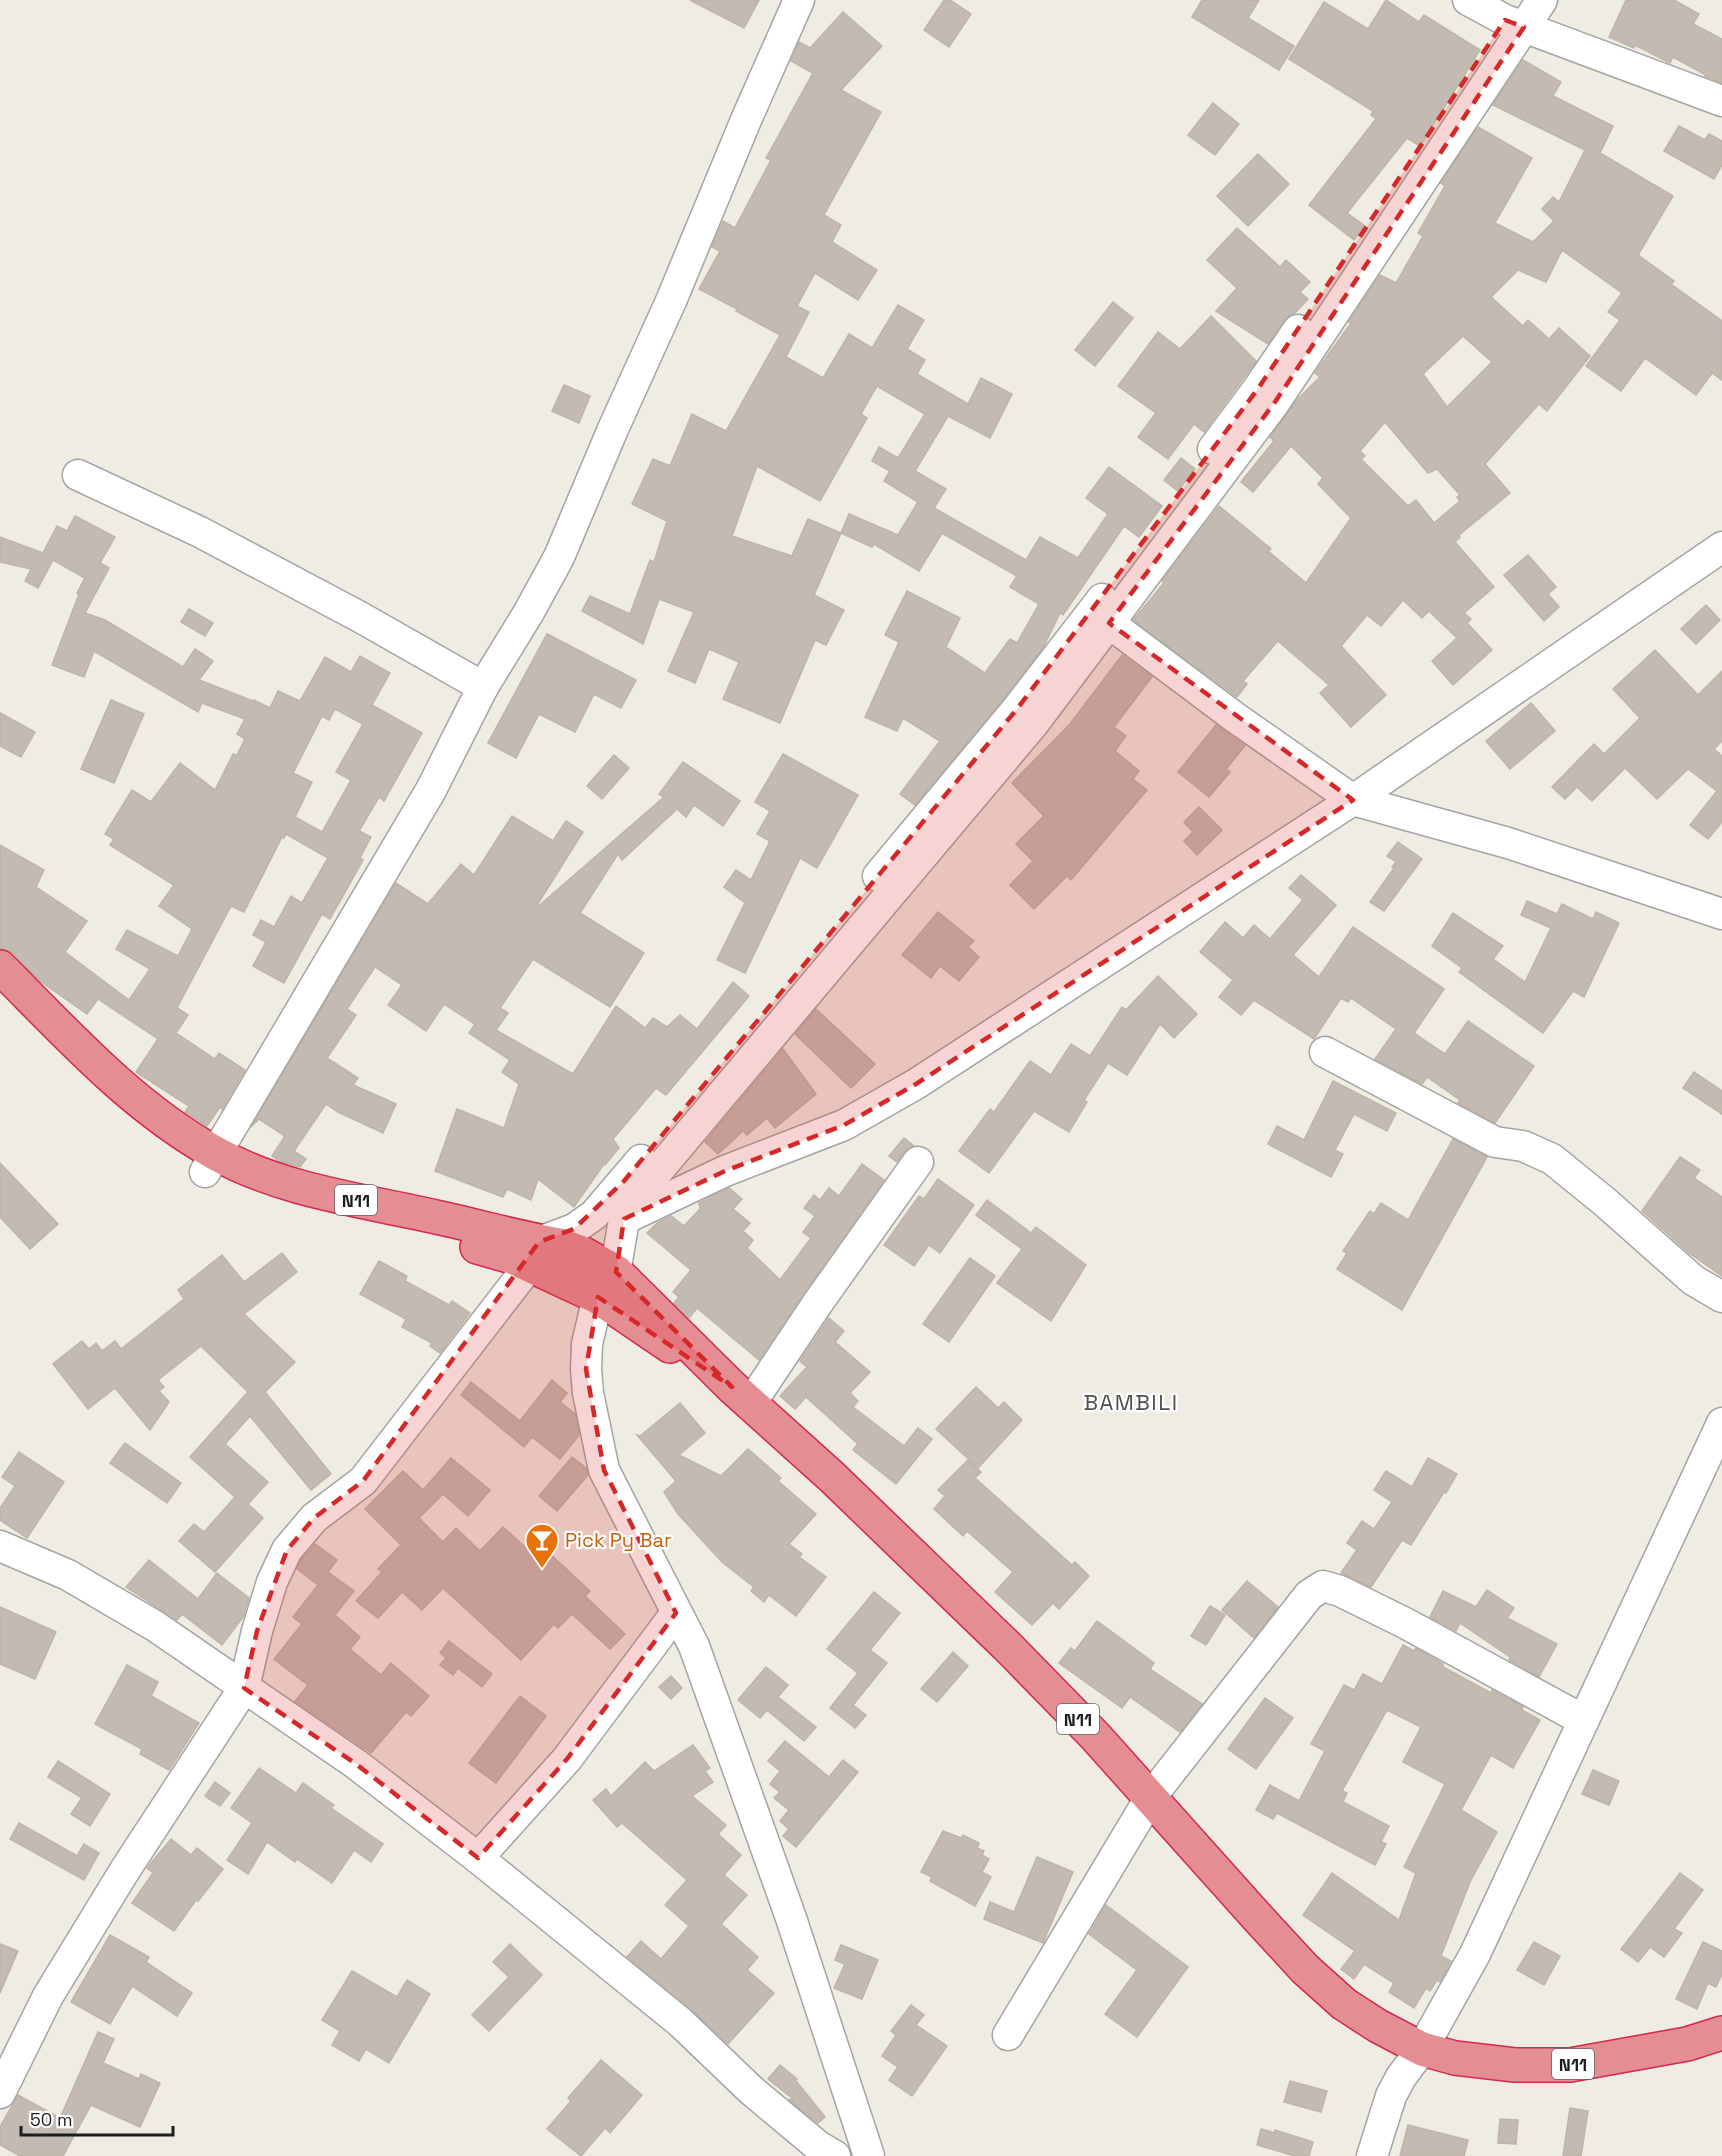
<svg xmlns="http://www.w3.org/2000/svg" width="1722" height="2156" font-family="'Space Grotesk',sans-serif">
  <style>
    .building { fill: #c3bbb3; stroke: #bfb4a6; stroke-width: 1.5; fill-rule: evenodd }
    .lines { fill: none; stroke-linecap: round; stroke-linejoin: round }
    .minor-casing { stroke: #a4a4a4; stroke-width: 33 }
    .highway-casing { stroke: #d4294f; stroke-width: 36 }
    .minor { stroke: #fff; stroke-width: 30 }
    .highway { stroke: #e48d93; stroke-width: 33 }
    .marked { fill: #d62828; fill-opacity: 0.2; stroke: #d62828; stroke-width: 4.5; stroke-dasharray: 12 8; stroke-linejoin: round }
    .labels { text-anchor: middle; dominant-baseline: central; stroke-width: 4.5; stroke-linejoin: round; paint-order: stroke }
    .shield { fill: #fff; stroke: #616161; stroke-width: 1.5 }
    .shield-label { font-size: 18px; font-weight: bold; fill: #1d1d1d }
    .food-label { font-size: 20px; fill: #c56008; stroke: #fff; text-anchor: start }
    .quarter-label { font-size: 22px; letter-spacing: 1.5px; fill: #505050; stroke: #fff }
  </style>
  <rect width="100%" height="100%" fill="#eeece3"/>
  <g class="building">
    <path d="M690,0H759L744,28Z"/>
    <path d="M944,0H950L971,14L949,47L924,30Z"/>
    <path d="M1202,0H1259L1248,18L1294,46L1279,70L1192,17Z"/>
    <path d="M1386,0L1419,22L1424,15L1480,50L1420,146L1407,138L1347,213L1365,226L1354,240L1309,205L1376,119L1371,115L1373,111L1289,59L1324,2L1368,29Z"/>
    <path d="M1626,0H1674L1699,14L1693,24L1722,39V83L1705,76L1706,75L1673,57L1670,63L1635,45L1634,48L1609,37Z"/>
    <path d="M843,12L882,46L841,90L881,112L824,215L841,225L832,242L877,270L858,300L815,273L797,306L809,312L786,357L823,378L849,334L872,348L898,305L924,320L907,349L925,360L917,374L968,404L981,378L1012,394L990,438L948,416L915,471L946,489L934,508L1026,560L1040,537L1078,558L1108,514L1086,498L1109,467L1162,506L1139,537L1124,526L1063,615L1060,613L1043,648L1004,698L915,805L900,794L940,741L903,718L897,731L865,717L899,642L885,635L907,591L960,618L946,647L985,673L1010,639L1017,643L1039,604L1010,587L1017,576L942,533L919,571L874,544L872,547L841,533L814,595L844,610L826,645L815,640L780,723L723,699L739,662L709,649L695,683L668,671L694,612L659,599L643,644L582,611L590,596L630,614L650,560L654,562L667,521L632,504L653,459L670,466L692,414L726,431L780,335L736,311L737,309L699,289L720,251L712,247L723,221L735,228L771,160L766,158L813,73L791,61L799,42L810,48ZM877,386L925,414L898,458L879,447L872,461L890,471L884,481L918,502L898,535L849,514L841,533L808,519L792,556L732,536L757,466L820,501L867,418L861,414Z"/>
    <path d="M1523,60L1561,82L1553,96L1613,126L1600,153L1673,196L1638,255L1674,281L1671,284L1722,321V380L1712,373L1696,395L1645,358L1621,391L1586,366L1620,320L1608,312L1622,293L1562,250L1546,282L1518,270L1491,297L1523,326L1528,320L1549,339L1559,328L1590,356L1547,411L1539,404L1485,464L1510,493L1459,535L1460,537L1455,542L1494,587L1464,613L1471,619L1467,623L1492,650L1453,685L1432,661L1457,638L1429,611L1422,618L1403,600L1381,626L1367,615L1341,646L1386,695L1351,727L1320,693L1329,685L1278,641L1243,681L1247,684L1237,697L1133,620L1164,583L1162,581L1219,506L1271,549L1268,551L1306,583L1351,518L1318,484L1323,478L1291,446L1253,492L1241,482L1274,441L1270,437L1297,400L1320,377L1315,373L1351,323L1349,322L1380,275L1396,283L1423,236L1418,233L1445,186L1441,183L1478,127L1532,158L1495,223L1533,242L1554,221L1542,209L1553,197L1559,202L1585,150L1493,105ZM1463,336L1492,362L1447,407L1423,374ZM1385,422L1428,473L1437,469L1460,495L1457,497L1460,501L1434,523L1416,500L1408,506L1361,459L1365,456L1360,451Z"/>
    <path d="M1213,103L1239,124L1215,155L1188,135Z"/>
    <path d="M1679,126L1705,140L1709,134L1722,141V165L1714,179L1664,151Z"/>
    <path d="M1258,154L1289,184L1248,226L1217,196Z"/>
    <path d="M1237,228L1280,267L1286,260L1310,282L1300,292L1308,299L1294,314L1284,320L1268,344L1216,311L1237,288L1207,260Z"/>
    <path d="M1113,302L1133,318L1095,366L1075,350Z"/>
    <path d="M1211,316L1256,361L1204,432L1194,424L1168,459L1138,437L1156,413L1118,386L1158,332L1180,349Z"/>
    <path d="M564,385L590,396L579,423L552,411Z"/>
    <path d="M1181,458L1195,469L1178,491L1164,480Z"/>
    <path d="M75,516L115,537L100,563L109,568L85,613L105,620L183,667L195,649L213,661L199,680L253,701L254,700L270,708L278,691L300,701L325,657L351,672L360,656L390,673L372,705L422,733L384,801L379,797L359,831L371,837L360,858L363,860L330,919L322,914L284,983L253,966L266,942L253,935L261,920L274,927L291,896L302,903L328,858L286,834L284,838L282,837L244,912L231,906L177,1008L188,1015L176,1033L215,1059L219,1053L245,1070L222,1109L220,1107L207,1126L185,1112L189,1106L136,1072L158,1039L98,999L87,1014L40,981L13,953L5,949H0V845L44,870L36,887L87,921L65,952L129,1000L150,969L116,949L127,930L178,956L192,929L159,906L174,885L110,845L114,839L105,834L132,790L151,802L180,763L215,790L233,754L237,755L245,739L237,734L245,719L202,703L198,712L94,651L84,677L52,665L79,594L77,593L85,578L53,560L38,588L25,581L31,569L0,562V537L43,553L57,526L67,531ZM335,709L363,724L336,772L351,780L322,832L295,817L312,782L293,773L322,716L329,720Z"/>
    <path d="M1528,555L1556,587L1548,594L1559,607L1544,621L1504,575Z"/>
    <path d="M1706,605L1720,620L1696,644L1681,629Z"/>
    <path d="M189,609L213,623L205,636L181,622Z"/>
    <path d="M547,634L636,680L621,708L594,694L575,732L539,714L516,758L488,743Z"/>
    <path d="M1655,650L1698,695L1722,671V741L1714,749L1722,756V822L1708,839L1690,825L1717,791L1688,769L1657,799L1625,768L1592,801L1577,787L1565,799L1552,787L1594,744L1604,754L1640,718L1613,689Z"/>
    <path d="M1122,655L1152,677L1114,727L1126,736L1115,751L1139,771L1133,779L1147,790L1071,880L1067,876L1034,909L1010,885L1033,861L1016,844L1044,816L1012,783L1070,724Z"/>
    <path d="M111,700L144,714L114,783L81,769Z"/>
    <path d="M1531,703L1555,731L1510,769L1486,741Z"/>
    <path d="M0,713L35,732L21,757L0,746Z"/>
    <path d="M1216,725L1245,746L1226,769L1230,772L1209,797L1178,772Z"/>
    <path d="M783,754L858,795L817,868L800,858L745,973L717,960L745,903L724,887L736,870L751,880L770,841L757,834L770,811L755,802Z"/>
    <path d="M614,755L629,768L602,799L587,786Z"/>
    <path d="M683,762L740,801L723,826L694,805L686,817L677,809L622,860L618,854L580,913L644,953L610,1007L533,959L500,1008L508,1013L496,1030L573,1074L616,1006L645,1028L653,1018L667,1027L680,1015L697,1029L733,982L749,996L666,1095L656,1088L613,1139L619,1148L605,1165L604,1164L574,1207L538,1179L531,1200L507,1189L503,1197L435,1171L457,1109L504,1128L519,1084L502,1072L510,1060L469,1033L475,1024L444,1004L426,1031L388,1005L402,985L375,967L347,1009L356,1015L327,1058L358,1078L353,1085L396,1104L383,1133L338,1112L326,1104L294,1151L306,1159L300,1167L279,1161L272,1156L285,1136L259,1119L251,1127L396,883L428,904L461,864L474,875L512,816L553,841L566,821L583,832L534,910L664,797L659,794Z"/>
    <path d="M1199,807L1222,830L1197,855L1184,841L1193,832L1184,822Z"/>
    <path d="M1398,842L1422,859L1384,911L1370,902L1394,868L1392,867L1396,862L1387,856Z"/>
    <path d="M1301,875L1336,905L1293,955L1319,977L1353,927L1444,989L1414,1033L1445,1054L1468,1021L1534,1066L1495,1123L1458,1103L1460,1100L1427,1077L1422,1084L1375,1059L1396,1029L1351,998L1348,1002L1341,998L1314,1039L1254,1000L1241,1015L1219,997L1233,980L1200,952L1225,922L1243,938L1254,925L1270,939L1303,900L1289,888Z"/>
    <path d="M1527,901L1557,914L1562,904L1593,919L1596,912L1619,923L1584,997L1573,991L1543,1033L1459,972L1462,968L1432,946L1453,913L1503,946L1493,959L1525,982L1551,928L1521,915Z"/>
    <path d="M938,912L974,941L968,947L979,957L959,981L940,966L931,978L902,955Z"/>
    <path d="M1158,976L1197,1014L1174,1038L1160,1024L1127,1075L1108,1063L1084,1100L1087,1102L1069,1132L1034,1111L989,1173L959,1151L990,1109L994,1112L1030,1061L1051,1075L1071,1044L1090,1056L1122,1007L1126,1010Z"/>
    <path d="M816,1009L875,1064L851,1088L795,1034Z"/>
    <path d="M783,1049L816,1094L775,1128L767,1118L747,1135L743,1131L718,1154L705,1142Z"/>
    <path d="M1694,1072L1722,1091V1114L1683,1088Z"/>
    <path d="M1333,1081L1396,1113L1387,1131L1354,1114L1335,1150L1343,1154L1331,1177L1268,1144L1277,1126L1304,1140Z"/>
    <path d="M904,1138L914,1146L904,1152L897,1162L889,1156Z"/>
    <path d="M1453,1139L1487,1157L1402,1310L1337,1269L1347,1253L1343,1251L1370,1211L1374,1214L1381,1203L1408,1220Z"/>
    <path d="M1680,1157L1700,1170L1694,1178L1722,1197V1276L1689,1253L1642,1211Z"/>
    <path d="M0,1163L58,1224L30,1249L0,1217Z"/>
    <path d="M862,1164L884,1180L803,1294L759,1360L697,1308L689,1318L674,1303L679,1297L673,1292L691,1270L647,1233L657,1223L671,1216L684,1226L700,1209L699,1203L729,1188L742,1199L733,1209L750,1223L743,1231L753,1240L747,1248L780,1280L811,1238L803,1232L815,1216L804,1208L814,1195L820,1200L829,1188L839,1196Z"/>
    <path d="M938,1179L974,1205L940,1253L929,1245L914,1266L884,1245L919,1196L924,1199Z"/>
    <path d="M987,1200L1031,1233L1036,1227L1086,1265L1051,1321L997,1283L1022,1249L976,1215Z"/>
    <path d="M282,1253L297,1272L244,1314L295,1362L265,1392L331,1474L311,1490L250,1416L225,1444L268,1482L248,1504L263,1518L215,1572L179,1541L194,1524L204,1532L235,1497L190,1457L248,1392L201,1346L158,1380L164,1387L159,1391L169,1402L150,1430L115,1388L88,1409L53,1364L82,1341L89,1349L96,1343L102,1351L115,1341L121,1349L184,1299L178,1290L222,1255L244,1282Z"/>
    <path d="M970,1258L995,1276L949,1342L923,1324Z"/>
    <path d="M379,1261L407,1276L405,1281L449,1305L452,1301L470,1313L440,1353L430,1346L432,1343L402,1327L406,1319L360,1294Z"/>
    <path d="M829,1318L844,1331L835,1342L870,1372L850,1393L858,1401L853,1407L904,1446L918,1428L932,1439L896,1484L853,1450L858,1444L806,1397L795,1409L780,1396L807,1367L800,1361Z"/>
    <path d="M552,1380L567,1393L560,1402L575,1414L579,1435L560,1459L532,1437L524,1447L461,1395L471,1382L520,1421Z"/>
    <path d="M976,1387L998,1408L1004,1402L1022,1420L978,1468L936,1429Z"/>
    <path d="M680,1403L705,1433L679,1455L721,1476L748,1449L781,1478L778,1481L816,1514L789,1544L802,1554L799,1557L826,1577L796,1616L769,1595L764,1602L751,1591L754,1587L722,1562L678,1514L664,1492L676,1481L637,1435L640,1436Z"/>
    <path d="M125,1443L181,1483L167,1503L110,1463Z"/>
    <path d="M19,1452L64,1482L27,1538L0,1520V1508L15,1486L2,1477Z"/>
    <path d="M572,1457L586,1468L588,1475L557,1511L539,1496Z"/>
    <path d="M451,1458L490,1490L468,1516L443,1494L419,1518L443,1542L456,1528L480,1551L503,1527L539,1560L547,1551L590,1591L585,1596L625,1634L610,1649L572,1614L558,1628L554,1624L521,1660L443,1588L422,1610L402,1592L378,1618L356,1601L382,1572L378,1569L401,1545L365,1509L403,1471L423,1490Z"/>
    <path d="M1428,1458L1457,1474L1446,1493L1444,1492L1411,1545L1402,1540L1371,1587L1341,1573L1357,1550L1347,1543L1362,1521L1374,1529L1392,1502L1374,1490L1386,1471L1412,1487Z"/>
    <path d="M968,1460L981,1472L975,1478L1072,1565L1075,1562L1089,1576L1059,1609L1053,1603L1032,1625L995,1592L1013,1572L967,1531L963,1536L934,1509L945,1496L938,1490Z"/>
    <path d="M315,1544L337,1560L328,1572L354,1591L335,1615L360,1637L350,1649L381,1675L391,1663L429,1696L411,1716L406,1712L371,1753L295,1701L308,1685L274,1659L302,1624L293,1617L318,1585L297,1569L302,1559Z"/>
    <path d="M149,1560L198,1599L217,1573L249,1598L243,1617L222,1645L182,1614L177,1620L126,1587Z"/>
    <path d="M1247,1581L1278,1607L1254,1638L1222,1610Z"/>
    <path d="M1487,1590L1514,1608L1507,1618L1557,1644L1539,1677L1509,1660L1510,1657L1460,1623L1456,1631L1430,1617L1443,1591L1476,1607Z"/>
    <path d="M874,1592L900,1613L870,1650L887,1663L853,1705L866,1715L855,1728L830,1708L858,1673L827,1649Z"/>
    <path d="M1210,1606L1225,1615L1206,1645L1191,1636Z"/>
    <path d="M0,1607L56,1632L35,1679L0,1664Z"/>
    <path d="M1097,1621L1154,1663L1150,1669L1202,1704L1180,1732L1130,1697L1122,1708L1059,1663L1071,1648L1075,1651Z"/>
    <path d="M449,1641L492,1674L482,1687L458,1668L453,1675L440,1665L446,1658L440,1653Z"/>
    <path d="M1403,1645L1414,1651L1416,1648L1443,1664V1667L1491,1693L1492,1690L1523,1707L1522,1710L1540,1720L1513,1768L1491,1755L1461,1810L1497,1832L1470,1882L1441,1956L1451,1961L1440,1982L1437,1980L1430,1991L1426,1988L1414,2008L1389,1992L1394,1983L1364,1964L1354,1979L1341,1969L1355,1951L1303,1915L1332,1873L1399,1920L1416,1873L1404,1867L1445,1784L1403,1762L1421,1727L1387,1710L1342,1791L1347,1793L1343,1802L1389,1826L1381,1842L1386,1844L1375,1865L1277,1813L1273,1819L1256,1810L1270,1785L1299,1801L1325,1751L1311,1744L1344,1685L1354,1690L1363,1674L1382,1684Z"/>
    <path d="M953,1652L968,1666L937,1702L921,1689Z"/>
    <path d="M127,1665L158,1682L151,1696L199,1723L169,1770L140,1754L142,1749L95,1724Z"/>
    <path d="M766,1667L788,1685L778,1697L816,1727L804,1741L767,1710L760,1718L738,1700Z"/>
    <path d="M671,1676L682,1688L671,1699L659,1687Z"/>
    <path d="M520,1696L546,1716L496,1783L469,1763Z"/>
    <path d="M1265,1698L1293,1718L1256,1769L1228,1749Z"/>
    <path d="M785,1741L829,1777L843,1760L858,1772L796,1847L783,1836L789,1829L780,1821L789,1810L774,1798L780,1792L770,1784L780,1771L768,1761Z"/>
    <path d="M693,1745L710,1768L705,1771L713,1782L692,1796L726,1825L718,1834L741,1855L724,1875L747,1895L721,1924L758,1957L747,1970L774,1993L728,2044L691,2009L627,1957L641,1941L661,1959L689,1926L665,1905L687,1880L622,1823L617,1827L593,1800L606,1789L611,1796L645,1762L654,1771Z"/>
    <path d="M58,1761L110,1794L90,1826L71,1814L82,1798L48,1777Z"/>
    <path d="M259,1768L296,1793L303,1783L334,1805L331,1808L383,1844L371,1862L354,1850L332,1883L297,1859L295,1862L267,1842L248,1874L227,1860L252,1823L231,1808Z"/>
    <path d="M1593,1770L1619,1781L1609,1805L1582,1794Z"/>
    <path d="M215,1782L230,1793L220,1806L205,1796Z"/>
    <path d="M19,1823L77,1856L84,1844L99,1853L84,1880L10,1839Z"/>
    <path d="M943,1831L961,1838L963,1835L979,1843L977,1848L984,1851L982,1855L989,1859L982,1872L991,1877L975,1906L930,1881L932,1877L921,1872Z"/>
    <path d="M171,1839L191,1855L197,1848L223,1869L198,1901L196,1900L174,1931L132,1903L153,1873L147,1868Z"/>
    <path d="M1037,1857L1073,1872L1043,1943L984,1919L990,1902L1014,1912Z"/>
    <path d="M1680,1873L1703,1890L1674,1929L1682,1933L1664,1957L1650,1947L1638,1962L1621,1949Z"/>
    <path d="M1106,1905L1188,1967L1137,2037L1105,2014L1137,1970L1089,1934Z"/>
    <path d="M110,1935L149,1957L146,1962L192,1993L177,2016L132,1986L110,2024L71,2002Z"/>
    <path d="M1534,1942L1560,1956L1544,1985L1517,1970Z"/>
    <path d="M1703,1942L1722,1951V1974L1716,1987L1708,1983L1697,2009L1676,1999Z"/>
    <path d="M0,1944L18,1951L0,1993Z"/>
    <path d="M510,1944L542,1975L489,2031L472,2015L509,1977L493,1962Z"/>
    <path d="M841,1945L878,1960L862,1999L834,1988L845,1964L835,1960Z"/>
    <path d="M352,1971L397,1997L407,1980L430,1994L389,2063L366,2049L359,2061L332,2045L340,2031L322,2020Z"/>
    <path d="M911,2005L924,2015L916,2025L947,2046L912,2096L889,2080L898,2067L882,2056L896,2035L891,2031Z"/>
    <path d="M98,2032L114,2039L103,2063L139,2079L141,2074L160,2083L140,2127L91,2105L63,2156H20L0,2145V2127L18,2095L60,2118Z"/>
    <path d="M601,2060L642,2095L610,2133L605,2128L581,2156L547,2129L571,2101L568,2098Z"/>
    <path d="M780,2065L797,2079L796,2081L825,2117L818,2123L789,2100L792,2098L768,2079Z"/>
    <path d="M1290,2081L1327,2091L1321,2112L1284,2102Z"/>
    <path d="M1570,2108L1588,2111L1581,2156H1563Z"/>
    <path d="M1500,2119L1518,2120L1516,2144L1498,2143Z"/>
    <path d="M1408,2125L1468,2140L1464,2156H1400Z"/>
    <path d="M1261,2129L1275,2133V2130L1313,2142L1309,2156H1295L1257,2145Z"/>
  </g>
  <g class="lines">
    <defs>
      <g id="minor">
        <path d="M1468,0L1505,20L1722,101"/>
        <path d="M1213,449L1257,390L1298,330"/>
        <path d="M78,475L200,532L360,617L483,687"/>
        <path d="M1109,623L1233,716L1353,800L1508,843L1722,914"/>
        <path d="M878,876L1017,709L1102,599"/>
        <path d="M1325,1052L1495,1142L1523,1146L1552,1159L1605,1202L1693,1280L1722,1297"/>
        <path d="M205,1172L431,790L483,687L529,612L559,557L613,429L671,301L746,120L799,0"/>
        <path d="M624,1219L725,1171L844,1125L916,1084L1353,800L1722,547"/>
        <path d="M534,1246L539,1242L574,1229L594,1215L641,1160"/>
        <path d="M751,1403L817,1304L918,1162"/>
        <path d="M0,1546L68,1575L155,1626L356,1764L478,1858L680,2022L751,2090L818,2146L835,2156"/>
        <path d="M478,1858L567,1759L676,1613"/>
        <path d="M1008,2035L1150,1798L1309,1595L1323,1586L1340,1591L1405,1623L1583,1720"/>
        <path d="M0,2093L48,1996L125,1870L244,1688L257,1631L272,1582L287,1550L314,1518L363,1481L529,1266"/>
        <path d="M869,2156L791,1918L694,1646L604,1470L588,1393L586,1369L587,1344L598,1297L611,1286L614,1279L624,1219L641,1191L1034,723L1275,402L1542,0"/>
        <path d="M1372,2156L1391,2096L1401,2077L1422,2049L1475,1954L1722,1423"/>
      </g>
      <g id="highway">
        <path d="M0,967C67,1034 131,1106 215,1153C282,1191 362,1200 436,1217C478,1226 518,1238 560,1245L582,1253L616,1272L732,1387L832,1477L1010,1649L1095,1736L1258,1918L1305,1969L1344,2004L1378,2026L1422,2049L1455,2058L1515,2065H1570L1687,2044L1722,2033"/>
        <path d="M477,1247L512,1257L598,1297L670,1346"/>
      </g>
    </defs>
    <use href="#minor" class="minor-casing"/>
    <use href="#highway" class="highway-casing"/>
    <use href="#minor" class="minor"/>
    <use href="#highway" class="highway"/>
  </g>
  <path class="marked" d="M1505,20L1524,27L1275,402L1109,623L1353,800L916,1084L844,1125L725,1171L624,1219L616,1272L732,1387L598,1297L586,1369L604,1470L676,1613L567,1759L478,1858L356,1764L244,1688L257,1631L287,1550L314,1518L363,1481L539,1242L574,1229L624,1181L1017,709L1257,390Z"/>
  <defs>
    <symbol id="bar-pin" viewBox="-11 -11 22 30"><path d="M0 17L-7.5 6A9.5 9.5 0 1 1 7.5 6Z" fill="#e8710a" stroke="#fff"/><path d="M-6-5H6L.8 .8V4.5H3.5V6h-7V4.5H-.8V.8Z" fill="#fff"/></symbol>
  </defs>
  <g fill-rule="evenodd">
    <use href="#bar-pin" x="523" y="1521" width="38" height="52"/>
  </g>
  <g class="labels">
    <g class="shield">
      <rect x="335" y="1185" width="42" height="30" rx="4.5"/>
      <rect x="1057" y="1704" width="42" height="30" rx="4.5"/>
      <rect x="1552" y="2049" width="42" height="30" rx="4.5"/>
    </g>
    <g class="shield-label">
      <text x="356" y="1200">N11</text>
      <text x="1078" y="1719">N11</text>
      <text x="1573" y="2064">N11</text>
    </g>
    <g class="food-label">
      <text x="565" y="1540">Pick Py Bar</text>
    </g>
    <g class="quarter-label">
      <text x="1131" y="1402">BAMBILI</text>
    </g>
  </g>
  <path d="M21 2126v9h152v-9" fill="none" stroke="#1d1d1d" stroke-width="3"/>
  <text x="30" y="2126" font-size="18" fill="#1d1d1d" stroke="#ffffff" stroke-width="4.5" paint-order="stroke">50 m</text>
</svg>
